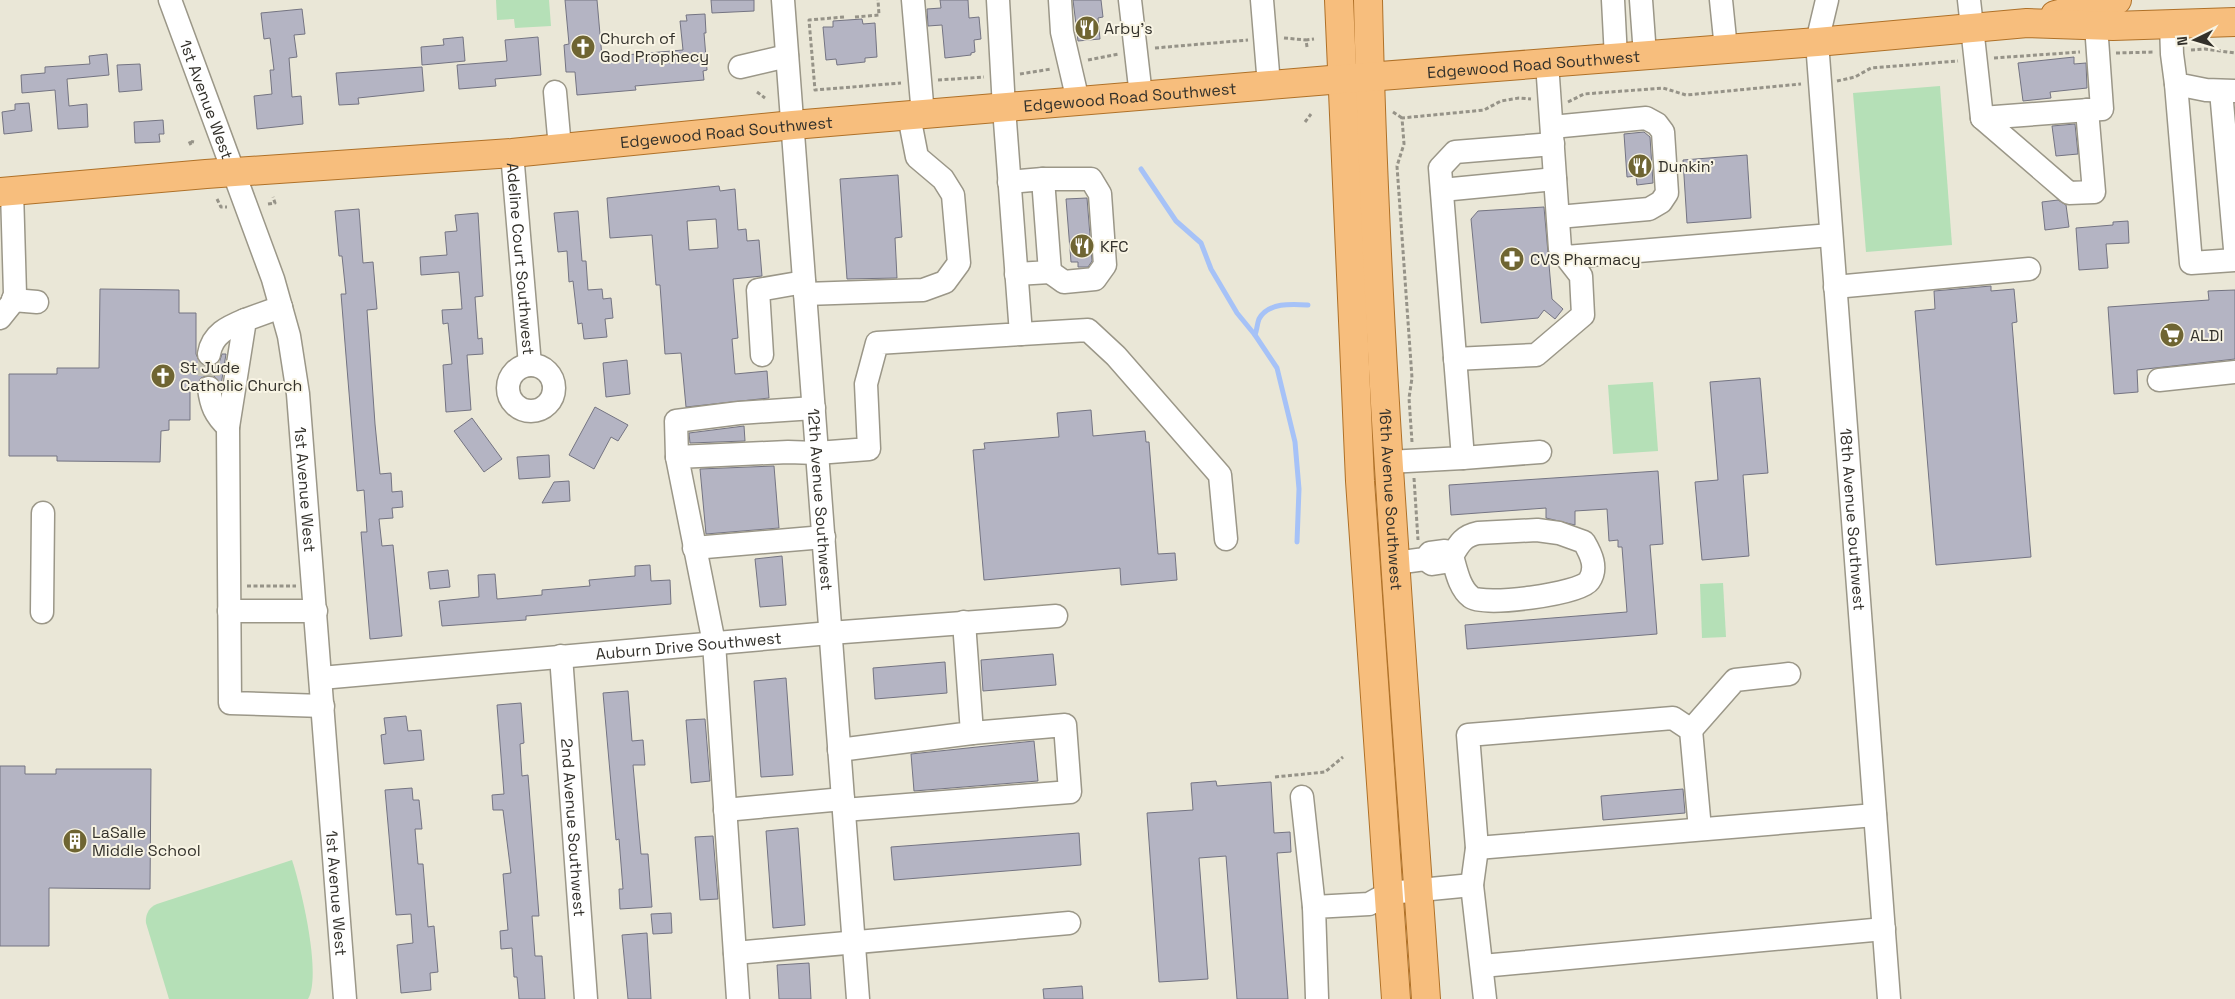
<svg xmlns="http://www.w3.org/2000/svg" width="2235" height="999" font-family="'Space Grotesk',sans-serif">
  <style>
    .green { fill: #b5e0b7 }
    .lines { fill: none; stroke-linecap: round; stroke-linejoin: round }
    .stream { stroke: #a6c2f7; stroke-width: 5 }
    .building { fill: #b4b4c3; stroke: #747482; fill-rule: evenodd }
    .minor-tunnel { stroke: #c5c3b5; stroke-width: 22; stroke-dasharray: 22 11; stroke-linecap: butt }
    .minor-casing { stroke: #9b9788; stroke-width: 25 }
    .major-casing { stroke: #af7128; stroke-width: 30 }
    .path { stroke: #969388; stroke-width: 3; stroke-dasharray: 4 2.5; stroke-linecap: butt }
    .minor { stroke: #fff; stroke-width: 22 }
    .major { stroke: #f7be7d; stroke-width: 28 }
    .labels { text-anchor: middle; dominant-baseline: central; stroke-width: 4; stroke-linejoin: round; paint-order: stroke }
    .poi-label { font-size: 16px; fill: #33312b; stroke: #f8f4e4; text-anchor: start }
    .street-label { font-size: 16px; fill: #33312b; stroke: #f8f4e4 }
  </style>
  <rect width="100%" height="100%" fill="#eae7d7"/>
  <g class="green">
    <path d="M496,0H549L551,26L515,28L514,19L497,20Z"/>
    <path d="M1940,86L1952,245L1866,252L1853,93Z"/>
    <path d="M1653,382L1658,451L1613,454L1608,385Z"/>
    <path d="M1723,583L1726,637L1702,638L1700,584Z"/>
    <path d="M292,860C301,887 322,975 308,999H169L146,923C145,915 149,907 157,904Z"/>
  </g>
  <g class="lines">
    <g class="stream">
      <path d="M1141,169L1176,221L1201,243L1211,269L1237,313L1255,335L1277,368L1295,442L1299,489L1297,542"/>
      <path d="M1255,335C1257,330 1257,324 1259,319C1268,302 1293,304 1308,305"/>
    </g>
  </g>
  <g class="building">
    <path d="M565,0H597L602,57L683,50L680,21H687L686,15L705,14L706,33H704L707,70L703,71L704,80L635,86L636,90L577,95L575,72H566L564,45L569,44Z"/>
    <path d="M711,0H754V11L712,13Z"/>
    <path d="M940,0H968L969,18L979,17L981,39L974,40L975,52L971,53V55L945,58L942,25L928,26L927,9L941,8Z"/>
    <path d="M1073,0H1101L1103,17L1098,18L1100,39L1078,41Z"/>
    <path d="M302,9L305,34L294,35L297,57L289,58L292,97L301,96L303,124L257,129L254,96L272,94L270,70H274L270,38L264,39L261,13Z"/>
    <path d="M862,19L863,24L875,23L877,57L865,58V62L837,65L836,59L826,60L823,27H833V21Z"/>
    <path d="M463,37L465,61L422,65L421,47L444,45L443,39Z"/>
    <path d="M538,37L541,75L495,79L496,86L459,89L457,65L507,61L505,40Z"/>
    <path d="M107,54L109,75L67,79L69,106L87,104L88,127L58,129L55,90L22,93L21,75L45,73V67L90,64L89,56Z"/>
    <path d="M2074,57V64L2086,63L2087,88L2050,92L2051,98L2023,101L2018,63Z"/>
    <path d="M140,64L142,90L119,92L117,65Z"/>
    <path d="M422,67L424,91L358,98L359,104L339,105L336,73Z"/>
    <path d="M29,103L32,131L4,134L2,112L15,110V104Z"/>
    <path d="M163,120L164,134H159L160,142L135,143L134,122Z"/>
    <path d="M2075,124L2078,154L2056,156L2052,126Z"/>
    <path d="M1644,132L1650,137L1653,183L1637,185L1636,176L1627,177L1624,134Z"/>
    <path d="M1747,155L1751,218L1687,223L1683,160Z"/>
    <path d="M898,175L902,237L895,238L897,278L847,279L840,179Z"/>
    <path d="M719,186L720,191L735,189L738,230L746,229L747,241L759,240L762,276L733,279L738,338L732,339L735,374L767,371L769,398L686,407L681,353L665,354L660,285H656L652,235L610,238L607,198ZM716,219L718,248L689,250L687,221Z"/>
    <path d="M1087,198L1092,261L1088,267H1078V262H1071L1066,199Z"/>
    <path d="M2058,200L2066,205L2069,227L2045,230L2042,202Z"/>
    <path d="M1544,207L1552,299L1563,309L1555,319L1544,310L1538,318L1481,323L1471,219L1478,211Z"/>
    <path d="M359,209L363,263L373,262L377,309L367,310L375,424L380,474L391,473L392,492L402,491L403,507L392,508L393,518L379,519L382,546L393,545L402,636L370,639L361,532H367L364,490L357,491L341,294H346L342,256H339L335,211Z"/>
    <path d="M578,211L582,261H586L588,290L602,289L603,299L611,298L613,318L605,319L607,337L584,339L582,323L578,324L573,281L569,282L567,251L558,252L554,213Z"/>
    <path d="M478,213L483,296L475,297L478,339L482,338L483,354L467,355L471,410L446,412L443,365L452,364L448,323L443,324L442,310L462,309L459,272L421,275L420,257L447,255L445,232L457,231L455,215Z"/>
    <path d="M2128,221L2129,243L2106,244L2108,268L2079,270L2076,228L2113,225V222Z"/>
    <path d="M1991,286V291L2014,289L2017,322L2012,323L2031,557L1936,565L1915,311L1935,309L1934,291Z"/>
    <path d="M100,289L179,290V313H196V354L200,363L206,367L213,366L219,363L222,354H226L221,385L214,376L208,375L201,378L196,388H190V420H169V430L161,431L160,462L57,461V456H9V374H57V368H99Z"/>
    <path d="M2235,290V359L2137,370L2138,392L2114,394L2108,307L2209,300L2208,291Z"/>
    <path d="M627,360L630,394L606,397L603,363Z"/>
    <path d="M1760,378L1768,473L1743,475L1749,556L1702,560L1695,482L1718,480L1710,382Z"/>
    <path d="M595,407L628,425L618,441L611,437L594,469L569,455Z"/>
    <path d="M1091,410L1093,436L1145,431L1146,442H1149L1158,554L1175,553L1177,580L1121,585L1120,568L984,580L973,450L985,449L984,443L1059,437L1057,413Z"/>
    <path d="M472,418L502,459L484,472L454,431Z"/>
    <path d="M744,426L745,441L690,443L689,433Z"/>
    <path d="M549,455L550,477L519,479L517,457Z"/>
    <path d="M774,466L779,528L706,534L700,469Z"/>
    <path d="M1658,471L1663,544L1650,545L1657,634L1467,649L1465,625L1627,612L1622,547H1618V540L1609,541L1607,509L1575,511V525L1546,518V508L1451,515L1449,485Z"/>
    <path d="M569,481L570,501L542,503L554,482Z"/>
    <path d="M782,556L786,605L760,607L755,559Z"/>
    <path d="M650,565L651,581L670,580L671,604L526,616V620L442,626L439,601L479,597L478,575L495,574L497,599L542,595V590L590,586L589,580L635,576V566Z"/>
    <path d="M448,570L450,587L430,589L428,572Z"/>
    <path d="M1053,654L1056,685L983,691L981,660Z"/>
    <path d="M945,662L947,693L875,699L873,668Z"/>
    <path d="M786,678L793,775L761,777L754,681Z"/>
    <path d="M628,691L632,741L643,740L645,765H633L641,854H648L652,907L620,909L619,889H623L619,839L616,840L603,693Z"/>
    <path d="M521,703L524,743L520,744L522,776L528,775L539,916H532L535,956H542L545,999H519L517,977H514L512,948L501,949L500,931L508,930L503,874L511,873L503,810H493L492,795L504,794L497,705Z"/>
    <path d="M406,716L408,731L421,730L424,760L384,764L381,735L386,734L384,718Z"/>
    <path d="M705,719L710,781L691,783L686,720Z"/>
    <path d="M1034,741L1038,781L914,791L911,754Z"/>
    <path d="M0,766H25V774H56V769H151L150,889L49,888V946H0Z"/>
    <path d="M1216,781L1217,786L1271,782L1274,833L1290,832L1291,852L1277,853L1288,999H1237L1226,856L1199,858L1208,979L1159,982L1147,813L1193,810L1191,783Z"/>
    <path d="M412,788L413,800H419L422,829H415L418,864H423L428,927L434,926L438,972L430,973L431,990L401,993L397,945L413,943L411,914L396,915L385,790Z"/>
    <path d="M1683,789L1685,813L1603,820L1601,796Z"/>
    <path d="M798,828L805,925L773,928L766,831Z"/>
    <path d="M1079,833L1081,865L894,880L891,847Z"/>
    <path d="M713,836L718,899L700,900L695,837Z"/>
    <path d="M671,913L672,933L653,934L651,914Z"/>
    <path d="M647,933L651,999H628L622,935Z"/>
    <path d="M809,963L811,999H779L777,965Z"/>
    <path d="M1082,986L1083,999H1044L1043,989Z"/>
  </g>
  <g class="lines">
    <path class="minor-tunnel" d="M209,354V388"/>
    <defs>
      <g id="minor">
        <path id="s1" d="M170,0L273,279L289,336L298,394L345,999"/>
        <path id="s2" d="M783,0L858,999"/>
        <path d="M913,0L923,115"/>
        <path d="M1060,0L1062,32L1078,101"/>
        <path d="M1130,0L1141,96"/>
        <path d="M1262,0L1269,85"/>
        <path d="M1613,0L1616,58"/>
        <path d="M1641,0L1645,55"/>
        <path d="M1721,0L1726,49"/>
        <path id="s3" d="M1827,0L1817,42L1889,999"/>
        <path d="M1969,0L1982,118L2102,109L2096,25"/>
        <path d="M2171,24L2172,54L2176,84L2206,90L2234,91"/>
        <path d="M740,67L787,56"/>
        <path d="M2176,84L2191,263L2235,260"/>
        <path d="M2221,91L2235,249"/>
        <path d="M555,92L560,148"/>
        <path d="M1982,118L2069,193L2094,192L2087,110"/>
        <path d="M1552,127L1646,118L1657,124L1663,132L1667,193L1661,202L1649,209L1558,217"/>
        <path id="s4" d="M512,153L530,365"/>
        <path d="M1043,179H1091L1100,194L1105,265L1095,279L1064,282L1050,272"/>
        <path d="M1009,182L1043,179L1050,272L1016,274"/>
        <path d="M1442,190L1555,179"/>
        <path d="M1566,257L1831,235"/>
        <path d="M1835,287L2029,269"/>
        <path d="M805,294L923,290L945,282L959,263L953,195L943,179L917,157L909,116"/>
        <path d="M13,300L37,302"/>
        <path d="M281,307L245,320L228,427L230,703L323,706"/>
        <path d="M0,318L12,303L15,294L12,191"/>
        <path d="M1021,334L1088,330L1116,356L1220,475L1226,539"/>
        <path d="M209,354C212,334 228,327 245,320"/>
        <path d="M762,355L758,290L804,282"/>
        <path d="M1455,359L1536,355L1583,315L1581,276L1560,249L1547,63"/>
        <circle cx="531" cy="388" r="23"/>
        <path d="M2159,380L2235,372"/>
        <path d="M209,388C211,405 215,415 228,427"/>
        <path d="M677,457L676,421L739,413L814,408"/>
        <path d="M1463,458L1540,452"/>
        <path d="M1388,462L1463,458L1440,168L1455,152L1553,144"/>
        <path d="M1537,530L1559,533L1584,542C1591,554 1598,568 1589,581C1580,594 1483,607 1471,597C1459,588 1456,569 1452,556C1459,544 1463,536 1478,533Z"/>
        <path d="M694,548L824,537"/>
        <path d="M1395,563L1425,559L1432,564L1445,562L1452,556L1445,551L1430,553L1425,559"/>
        <path d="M229,611H316"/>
        <path d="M42,612L43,513"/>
        <path id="s5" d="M561,656L586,999"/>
        <path id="s6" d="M321,678L830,633L1056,616"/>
        <path d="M1691,730L1735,680L1789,674"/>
        <path d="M839,750L972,733L964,622"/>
        <path d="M1302,797L1314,907"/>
        <path d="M725,810L843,799"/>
        <path d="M844,810L1070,792L1065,725L972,733"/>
        <path d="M1477,848L1875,815"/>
        <path d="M735,953L1069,923"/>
        <path d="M1482,966L1884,929"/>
        <path d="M1317,998L1314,907L1369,904L1389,893L1472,885"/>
        <path d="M738,999L714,643L677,457L788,452L817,453L869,449L866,384L877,343L1021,334L1004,108L998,0"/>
        <path d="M1485,999L1472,885L1477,848L1468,735L1673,718L1691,730L1700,829"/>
      </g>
      <g id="major">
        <path d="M1339,0L1360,481L1396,999"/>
        <path id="s7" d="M1368,0C1375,334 1403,666 1426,999"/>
        <path d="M2055,15L2117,0"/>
        <path id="s8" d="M0,192L206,174L512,153L793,125L1342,79L1817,42L2027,23L2113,26L2235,22"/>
      </g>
    </defs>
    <use href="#minor" class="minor-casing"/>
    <use href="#major" class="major-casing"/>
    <g class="path">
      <path d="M844,17L809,20L815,90L901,83"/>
      <path d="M855,17L879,15L878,0"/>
      <path d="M1284,38L1306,40"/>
      <path d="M1307,47L1306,40L1314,39"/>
      <path d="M1155,48L1248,40"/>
      <path d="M2191,50L2205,49L2235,53"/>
      <path d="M2116,53L2155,52"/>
      <path d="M1994,58L2080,52"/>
      <path d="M1088,60L1119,54"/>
      <path d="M1020,74L1051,69"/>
      <path d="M938,80L984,77"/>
      <path d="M1837,81L1855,77L1871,68L1958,61"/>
      <path d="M757,92L765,98"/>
      <path d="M1568,102L1584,94L1663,88L1686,95L1801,84"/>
      <path d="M1393,112L1402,118"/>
      <path d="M1305,122L1311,114"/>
      <path d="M191,145L189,141L194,142"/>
      <path d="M217,199L221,207H227"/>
      <path d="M268,204L275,203L273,197"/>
      <path d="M1412,442L1409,398L1412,378L1397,166L1404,144L1402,118L1484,110L1501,101L1519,98L1531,99"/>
      <path d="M1414,478L1418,540"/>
      <path d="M247,586H296"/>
      <path d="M1275,777L1325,772L1343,757"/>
    </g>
    <use href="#minor" class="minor"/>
    <use href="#major" class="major"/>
  </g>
  <defs>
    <symbol id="restaurant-disc" viewBox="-11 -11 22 22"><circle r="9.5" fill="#6f6532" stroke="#f8f4e4"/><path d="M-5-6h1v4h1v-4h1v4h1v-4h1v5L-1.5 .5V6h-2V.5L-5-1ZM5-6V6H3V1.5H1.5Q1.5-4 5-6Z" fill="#fff"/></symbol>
    <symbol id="church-disc" viewBox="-11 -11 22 22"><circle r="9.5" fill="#6f6532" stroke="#f8f4e4"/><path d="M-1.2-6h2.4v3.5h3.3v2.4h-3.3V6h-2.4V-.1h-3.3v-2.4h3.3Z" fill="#fff"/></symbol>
    <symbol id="pharmacy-disc" viewBox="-11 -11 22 22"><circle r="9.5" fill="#6f6532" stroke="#f8f4e4"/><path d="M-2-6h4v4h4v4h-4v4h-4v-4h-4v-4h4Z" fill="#fff"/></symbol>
    <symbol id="supermarket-disc" viewBox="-11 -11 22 22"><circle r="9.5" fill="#6f6532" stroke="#f8f4e4"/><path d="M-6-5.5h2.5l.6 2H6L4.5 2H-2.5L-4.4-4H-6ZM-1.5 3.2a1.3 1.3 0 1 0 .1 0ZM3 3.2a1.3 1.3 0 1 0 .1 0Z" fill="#fff"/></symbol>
    <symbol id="building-disc" viewBox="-11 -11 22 22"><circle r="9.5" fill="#6f6532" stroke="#f8f4e4"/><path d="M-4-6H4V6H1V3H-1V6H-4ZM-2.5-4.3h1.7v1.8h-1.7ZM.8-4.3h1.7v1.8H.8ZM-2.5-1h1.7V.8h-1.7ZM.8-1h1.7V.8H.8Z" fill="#fff"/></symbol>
  </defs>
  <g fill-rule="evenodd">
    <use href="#restaurant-disc" x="1073" y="14" width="28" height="28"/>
    <use href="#church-disc" x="569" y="33" width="28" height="28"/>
    <use href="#restaurant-disc" x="1626" y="152" width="28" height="28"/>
    <use href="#restaurant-disc" x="1068" y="232" width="28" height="28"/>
    <use href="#pharmacy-disc" x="1498" y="245" width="28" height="28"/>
    <use href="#supermarket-disc" x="2158" y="321" width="28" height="28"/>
    <use href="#church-disc" x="149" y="362" width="28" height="28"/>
    <use href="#building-disc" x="61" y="827" width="28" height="28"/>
  </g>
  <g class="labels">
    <g class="poi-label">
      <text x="1104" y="28">Arby's</text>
      <text x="600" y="38">Church of<tspan x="600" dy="18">God Prophecy</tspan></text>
      <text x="1658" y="166">Dunkin'</text>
      <text x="1100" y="246">KFC</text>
      <text x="1530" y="259">CVS Pharmacy</text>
      <text x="2190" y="335">ALDI</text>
      <text x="180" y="367">St Jude<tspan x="180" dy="18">Catholic Church</tspan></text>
      <text x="92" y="832">LaSalle<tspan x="92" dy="18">Middle School</tspan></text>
    </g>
    <g class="street-label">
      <text stroke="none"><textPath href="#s8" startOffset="1539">Edgewood Road Southwest</textPath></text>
      <text stroke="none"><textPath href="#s8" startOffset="1134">Edgewood Road Southwest</textPath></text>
      <text stroke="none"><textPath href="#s1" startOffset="106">1st Avenue West</textPath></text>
      <text stroke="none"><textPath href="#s8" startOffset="729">Edgewood Road Southwest</textPath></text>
      <text stroke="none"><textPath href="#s4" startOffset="106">Adeline Court Southwest</textPath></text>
      <text stroke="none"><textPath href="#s1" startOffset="511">1st Avenue West</textPath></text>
      <text stroke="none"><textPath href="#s2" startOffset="501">12th Avenue Southwest</textPath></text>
      <text stroke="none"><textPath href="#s7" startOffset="500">16th Avenue Southwest</textPath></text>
      <text stroke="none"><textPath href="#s3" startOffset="522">18th Avenue Southwest</textPath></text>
      <text stroke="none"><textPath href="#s6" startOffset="369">Auburn Drive Southwest</textPath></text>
      <text stroke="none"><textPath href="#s5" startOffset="172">2nd Avenue Southwest</textPath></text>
      <text stroke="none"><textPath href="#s1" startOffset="916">1st Avenue West</textPath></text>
    </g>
  </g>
  <g transform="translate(2195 40) rotate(265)" stroke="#f8f4e4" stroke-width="4" paint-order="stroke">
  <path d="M0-4L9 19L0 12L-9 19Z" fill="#33312b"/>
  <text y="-8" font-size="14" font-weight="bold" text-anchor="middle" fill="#33312b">N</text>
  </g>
</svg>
